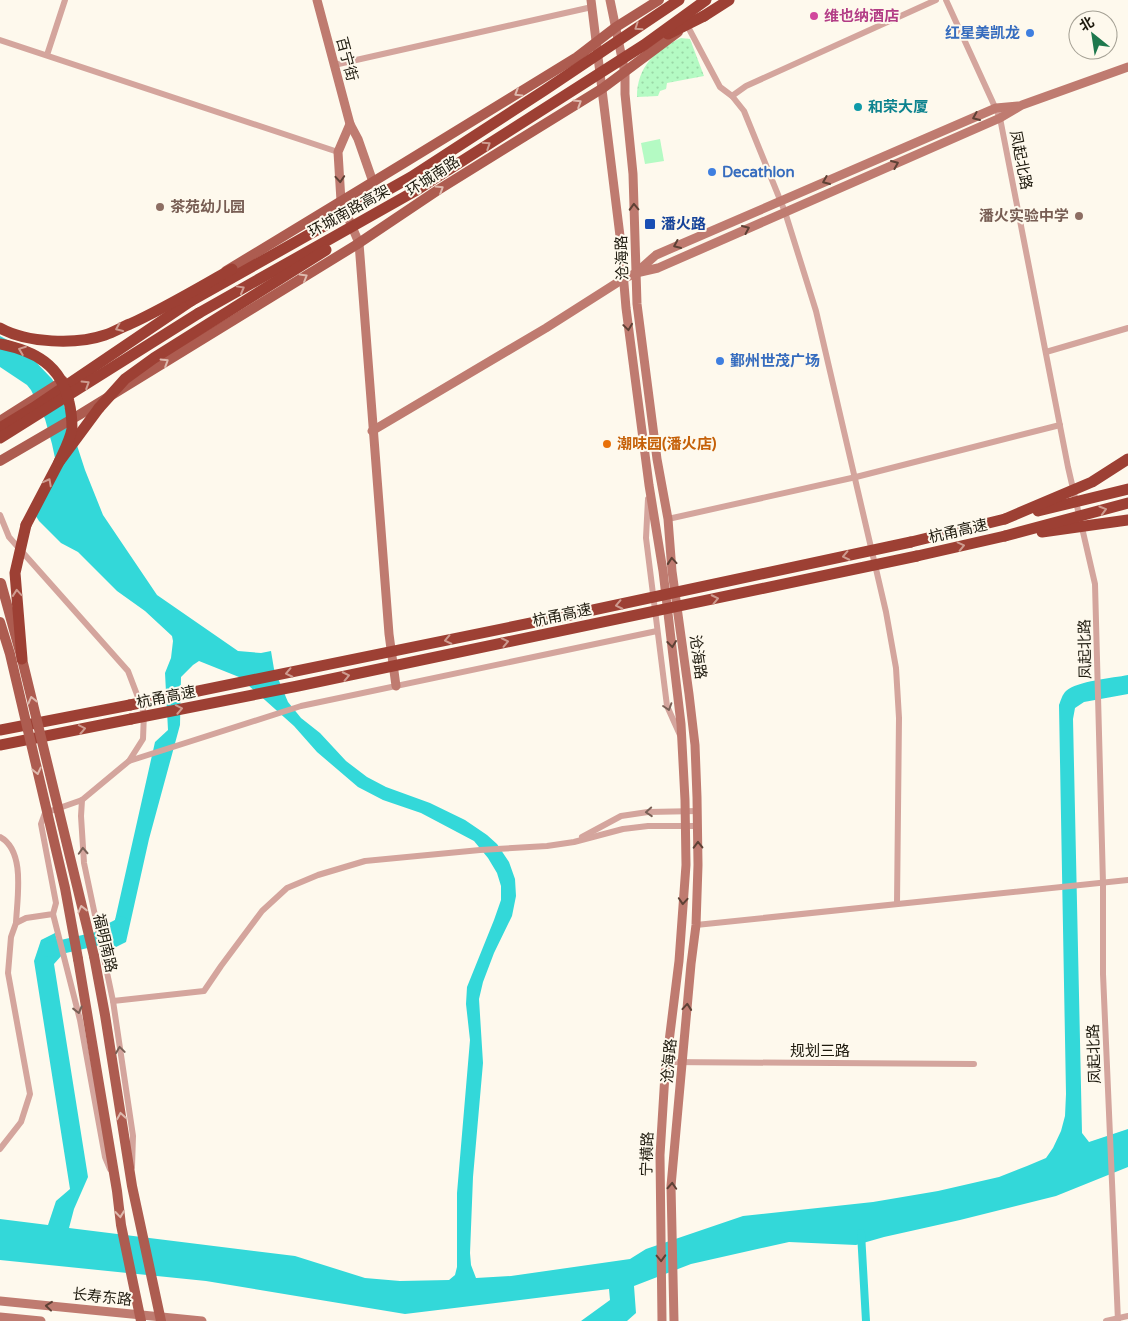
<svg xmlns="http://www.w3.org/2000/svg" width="1128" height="1321" font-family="'Varela Round','Noto Sans SC',sans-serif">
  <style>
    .grass { fill: url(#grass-dots) }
    .pitch { fill: #b4fac3 }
    .water { fill: #33d8d9 }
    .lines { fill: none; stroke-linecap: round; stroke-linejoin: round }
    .canal { stroke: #33d8d9; stroke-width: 8 }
    .river { stroke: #33d8d9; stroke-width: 14 }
    .street { stroke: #d4a59d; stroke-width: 6 }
    .secondary { stroke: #bf7b70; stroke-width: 9 }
    .primary { stroke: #ad5c50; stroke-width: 10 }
    .highway { stroke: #9d4034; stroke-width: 11 }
    .primary-bridge { stroke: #ad5c50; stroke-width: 10 }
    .highway-bridge { stroke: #9d4034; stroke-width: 11 }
    .oneway { stroke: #ce9c90 }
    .oneway2 { stroke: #debaae }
    .oneway3 { stroke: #5e4135 }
    .oneway4 { stroke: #796056 }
    .hotel-dot { fill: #d1479c; stroke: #fef9ed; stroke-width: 2 }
    .shop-dot { fill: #3f7fe0; stroke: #fef9ed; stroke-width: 2 }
    .culture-dot { fill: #0f9aa8; stroke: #fef9ed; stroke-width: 2 }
    .education-dot { fill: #8d6e63; stroke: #fef9ed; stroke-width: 2 }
    .transit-dot { fill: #1a4fb4; stroke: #fef9ed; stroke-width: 2 }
    .food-dot { fill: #e8710a; stroke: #fef9ed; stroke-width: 2 }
    .labels { text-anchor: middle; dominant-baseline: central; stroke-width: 4; stroke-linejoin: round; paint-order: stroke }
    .hotel-label { font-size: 15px; font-weight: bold; fill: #b23c85; stroke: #fef9ed; text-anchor: start }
    .shop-label { font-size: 15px; font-weight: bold; fill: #366cbe; stroke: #fef9ed; text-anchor: start }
    .street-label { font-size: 15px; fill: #1e1a0e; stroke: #fef9ed }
    .culture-label { font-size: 15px; font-weight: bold; fill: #0d838f; stroke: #fef9ed; text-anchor: start }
    .education-label { font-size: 15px; font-weight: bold; fill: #785e54; stroke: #fef9ed; text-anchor: start }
    .transit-label { font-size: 15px; font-weight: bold; fill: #164399; stroke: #fef9ed; text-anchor: start }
    .food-label { font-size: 15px; font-weight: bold; fill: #c56008; stroke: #fef9ed; text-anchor: start }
  </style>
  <defs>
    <pattern id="grass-dots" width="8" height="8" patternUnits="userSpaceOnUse" patternTransform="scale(1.25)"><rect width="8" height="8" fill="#b4fac3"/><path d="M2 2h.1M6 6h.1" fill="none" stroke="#9ad6a6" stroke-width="1.8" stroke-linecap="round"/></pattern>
  </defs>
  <rect width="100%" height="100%" fill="#fef9ed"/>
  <path class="grass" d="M681,38L690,39L704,76L667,83L666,89L660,91L658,96L637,97C637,67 655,50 681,38Z"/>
  <path class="pitch" d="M660,139L664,161L645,164L641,143Z"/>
  <path class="water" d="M0,336L13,343L33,359L52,379L60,393L85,470L103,515L157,595L238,651L261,653L271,651L274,669L288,702L301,718L320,733L346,761L367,777L386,787L430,803L465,820L487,835L497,844L509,862L515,879L516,896L512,916L494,953L483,982L479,999L483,1063L473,1177L470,1253L471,1265L476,1278L511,1276L630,1259L646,1249L743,1216L873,1202L938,1191L999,1177L1027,1166L1046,1158L1053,1148L1061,1131L1065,1116L1066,1094L1059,705C1061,700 1062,695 1066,691C1077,681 1113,678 1128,675V694L1084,702L1075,708L1073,719L1082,1133L1089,1142L1128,1129V1167L1056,1196L960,1220L884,1237L856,1245L789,1242L691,1264L634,1286L636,1313L627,1321H581L610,1300L609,1289L405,1314L206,1281L0,1260V1219L48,1225L56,1201L70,1189L34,961L41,940L55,933L62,955L54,964L88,1177L74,1209L69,1228L295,1256L365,1278L400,1281L449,1280L455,1275L457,1267V1193L470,1040L466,1004L467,987L494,920L501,900V886L497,873L488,858L474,841L421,813L383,800L358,787L317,752L294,726L239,677L199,661L193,665L181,677L180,725L149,839L126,942L114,948L107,924L115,920L155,742L168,730L165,673L171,658L173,641L172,636L145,611L117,591L78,552L61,543L39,521L34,513L55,458L52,444L45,419L31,390L27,385L0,367Z"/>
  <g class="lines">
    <path class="canal" d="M861,1233L866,1321"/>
    <path class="river" d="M48,950L118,934L121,923"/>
    <g class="street">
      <path d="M946,0L1000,118L1068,467L1095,584L1103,883V974L1118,1321"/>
      <path d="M687,25L720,87L732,96L744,111L785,212L816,311L886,612L896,668L899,718L897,904"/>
      <path d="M0,40L338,152"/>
      <path d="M47,55L65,0"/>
      <path d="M334,65L592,7"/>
      <path d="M732,96L746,86L936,0"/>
      <path d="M1046,352L1128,328"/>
      <path d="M648,499L646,538L667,706L680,735"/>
      <path d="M0,515L9,537L128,671L144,713L143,739L129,761L82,800L45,813L41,824L56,903L53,914L26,918L16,923L11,937L8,973L30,1094L21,1122L0,1149"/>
      <path d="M668,519L856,477L1060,425"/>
      <path d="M129,761L301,706L657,631"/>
      <path d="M82,800L81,816L84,863L113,1001L133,1136L132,1167"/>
      <path d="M0,837C26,851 17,898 16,923"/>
      <path d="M582,837L621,816L648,812L698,811"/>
      <path d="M53,914L80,1020L105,1157L110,1169"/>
      <path d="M696,925L1128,880"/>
      <path d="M113,1001L204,991L221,966L262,911L287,888L318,875L365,861L480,850L547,846L574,842L623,829L648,826H698"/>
      <path d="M667,1062L974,1064"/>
      <path d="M1106,1321L1128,1316"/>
    </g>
    <g class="secondary">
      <path d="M317,0L350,124L358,139L373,182"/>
      <path d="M591,0L620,236L626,308L649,485L663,571L681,724L685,800L686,865L679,961L665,1074L660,1155L662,1321"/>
      <path d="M610,0L625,73V94L633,174L637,304L657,459L668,519L672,571L689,694L695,745L697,797L698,865L696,925L691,964L671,1186L674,1321"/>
      <path d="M350,124L338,152L341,201L359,243L389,634L396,686"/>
      <path d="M638,271L656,255L996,108L1018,106"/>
      <path d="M372,431L546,328L623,279L636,273L658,268L1000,118L1022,105L1128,67"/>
      <path d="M0,1301L202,1321"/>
      <path d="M0,1317L41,1321"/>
    </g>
    <g class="primary">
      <path d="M226,271L404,163L577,57L616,27L659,0"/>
      <path d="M0,421L63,381"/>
      <path d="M0,461L79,415L356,245L438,190L603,88L678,32"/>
      <path d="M94,956L105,1015L132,1186L161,1321"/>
      <path d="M78,959L117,1191L121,1225L141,1321"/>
    </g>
    <g class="highway">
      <path d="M704,16L729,0"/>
      <path d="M0,428L33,408L191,301"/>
      <path d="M0,438L199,313"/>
      <path d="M26,525L59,462L99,408"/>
      <path d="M911,542L1005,519"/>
      <path d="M917,556L1005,536"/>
      <path d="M0,730L130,705"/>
      <path d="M0,745L131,719"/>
    </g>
    <g class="primary-bridge">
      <path d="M1,583L22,659L94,956"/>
      <path d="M0,622L10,654L65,888L78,959"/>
    </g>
    <g class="highway-bridge">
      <path d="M668,34L704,16"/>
      <path d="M191,301L411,177L545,90L679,0"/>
      <path d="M199,313L415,191L644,45L706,0"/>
      <path d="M0,328C27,343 76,345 105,335C114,332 122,327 130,324C165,308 198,288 232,269"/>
      <path d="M0,344C35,351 61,365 69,402C71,410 72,420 72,429C70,440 64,451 59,462"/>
      <path d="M99,408L125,379L154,358L326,250"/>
      <path d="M1038,511L1128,489"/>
      <path d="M1005,519L1092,482L1128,459"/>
      <path d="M1042,532L1128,520"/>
      <path d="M1005,536L1128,503"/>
      <path d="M22,659L15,573L26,525"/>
      <path d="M130,705L565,616L911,542"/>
      <path d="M131,719L298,686L917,556"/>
    </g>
  </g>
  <defs><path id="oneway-chevron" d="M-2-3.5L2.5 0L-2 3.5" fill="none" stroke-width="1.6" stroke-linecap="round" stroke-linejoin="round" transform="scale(1.25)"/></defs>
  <g class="oneway">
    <use href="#oneway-chevron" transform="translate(638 27) rotate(146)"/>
    <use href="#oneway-chevron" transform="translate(487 145) rotate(-33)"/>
    <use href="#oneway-chevron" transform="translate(241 289) rotate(-29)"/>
    <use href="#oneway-chevron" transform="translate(119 328) rotate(156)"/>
    <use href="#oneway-chevron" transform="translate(22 350) rotate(-159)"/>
    <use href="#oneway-chevron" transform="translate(86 384) rotate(-32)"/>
    <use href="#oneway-chevron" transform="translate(48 482) rotate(-62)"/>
    <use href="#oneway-chevron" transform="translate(1103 510) rotate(-16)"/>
    <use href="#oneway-chevron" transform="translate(961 546) rotate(-13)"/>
    <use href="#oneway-chevron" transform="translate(846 556) rotate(168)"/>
    <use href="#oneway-chevron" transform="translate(17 593) rotate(-95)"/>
    <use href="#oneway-chevron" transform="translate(715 599) rotate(-12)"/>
    <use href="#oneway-chevron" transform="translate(619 605) rotate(168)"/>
    <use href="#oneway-chevron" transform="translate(448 640) rotate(168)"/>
    <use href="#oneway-chevron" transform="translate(505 642) rotate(-12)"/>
    <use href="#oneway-chevron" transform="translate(289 673) rotate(168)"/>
    <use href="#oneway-chevron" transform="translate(346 676) rotate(-12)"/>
    <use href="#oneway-chevron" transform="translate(179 709) rotate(-11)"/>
    <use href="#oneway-chevron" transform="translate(82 729) rotate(-11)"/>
  </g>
  <g class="oneway2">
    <use href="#oneway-chevron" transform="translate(518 93) rotate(148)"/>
    <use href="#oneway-chevron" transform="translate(578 103) rotate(-32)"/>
    <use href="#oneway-chevron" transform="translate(440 189) rotate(-32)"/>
    <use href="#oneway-chevron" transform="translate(304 277) rotate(-31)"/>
    <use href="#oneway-chevron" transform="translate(165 362) rotate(-32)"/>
    <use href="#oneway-chevron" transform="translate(32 700) rotate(-104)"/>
    <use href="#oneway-chevron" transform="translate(37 771) rotate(77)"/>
    <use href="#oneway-chevron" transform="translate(82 909) rotate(-104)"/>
    <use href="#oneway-chevron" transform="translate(121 1116) rotate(-99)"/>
    <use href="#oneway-chevron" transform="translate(120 1214) rotate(84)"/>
  </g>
  <g class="oneway3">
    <use href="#oneway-chevron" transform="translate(976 117) rotate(157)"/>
    <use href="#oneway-chevron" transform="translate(895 164) rotate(-23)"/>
    <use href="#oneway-chevron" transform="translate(340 179) rotate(86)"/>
    <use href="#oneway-chevron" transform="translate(826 181) rotate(157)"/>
    <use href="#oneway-chevron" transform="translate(634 207) rotate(-92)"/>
    <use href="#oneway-chevron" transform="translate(746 229) rotate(-24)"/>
    <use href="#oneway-chevron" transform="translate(677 245) rotate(156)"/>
    <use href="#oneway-chevron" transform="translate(628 327) rotate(82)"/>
    <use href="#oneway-chevron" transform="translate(672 561) rotate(-95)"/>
    <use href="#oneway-chevron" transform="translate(672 644) rotate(83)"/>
    <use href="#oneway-chevron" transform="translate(698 845) rotate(-91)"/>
    <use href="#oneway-chevron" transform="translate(683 901) rotate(94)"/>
    <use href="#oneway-chevron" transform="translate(687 1007) rotate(-85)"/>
    <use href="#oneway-chevron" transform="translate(672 1186) rotate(-87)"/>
    <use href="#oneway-chevron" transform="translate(661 1258) rotate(88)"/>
    <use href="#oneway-chevron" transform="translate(49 1306) rotate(-174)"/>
  </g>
  <g class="oneway4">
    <use href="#oneway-chevron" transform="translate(668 707) rotate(72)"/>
    <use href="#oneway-chevron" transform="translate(649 812) rotate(176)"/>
    <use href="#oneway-chevron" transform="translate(83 851) rotate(-93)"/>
    <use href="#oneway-chevron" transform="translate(78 1010) rotate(76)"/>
    <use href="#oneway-chevron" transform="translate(120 1050) rotate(-98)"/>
  </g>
  <circle class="hotel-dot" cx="814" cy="16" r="5"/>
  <g class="shop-dot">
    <circle cx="1030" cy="33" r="5"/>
    <circle cx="712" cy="172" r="5"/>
    <circle cx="720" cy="361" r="5"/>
  </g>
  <circle class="culture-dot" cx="858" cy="107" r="5"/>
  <g class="education-dot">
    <circle cx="160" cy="207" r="5"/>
    <circle cx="1079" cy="216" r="5"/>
  </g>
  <rect class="transit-dot" x="644" y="218" width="12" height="12" rx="2.5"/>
  <circle class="food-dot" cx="607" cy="444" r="5"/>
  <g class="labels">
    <g class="hotel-label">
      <text x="824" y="16">维也纳酒店</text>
    </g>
    <g class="shop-label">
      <text x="1020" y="33" text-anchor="end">红星美凯龙</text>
      <text x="722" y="172">Decathlon</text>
      <text x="730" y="361">鄞州世茂广场</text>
    </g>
    <g class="street-label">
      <text transform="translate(347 59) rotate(75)">百宁街</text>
      <text transform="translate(1021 160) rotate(79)">凤起北路</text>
      <text transform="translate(433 176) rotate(-33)">环城南路</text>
      <text transform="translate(349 211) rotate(-29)">环城南路高架</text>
      <text transform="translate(622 258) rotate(-92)">沧海路</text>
      <text transform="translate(958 531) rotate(-13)">杭甬高速</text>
      <text transform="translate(562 615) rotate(-12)">杭甬高速</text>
      <text transform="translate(1085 649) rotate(-91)">凤起北路</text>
      <text transform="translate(698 657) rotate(82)">沧海路</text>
      <text transform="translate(166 697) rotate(-11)">杭甬高速</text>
      <text transform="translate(105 943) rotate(77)">福明南路</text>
      <text x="820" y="1051">规划三路</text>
      <text transform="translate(1094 1054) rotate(-92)">凤起北路</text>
      <text transform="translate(669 1061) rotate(-85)">沧海路</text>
      <text transform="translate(647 1154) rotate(-88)">宁横路</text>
      <text transform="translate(102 1297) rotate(6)">长寿东路</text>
    </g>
    <g class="culture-label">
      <text x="868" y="107">和荣大厦</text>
    </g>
    <g class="education-label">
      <text x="170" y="207">茶苑幼儿园</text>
      <text x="1069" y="216" text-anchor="end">潘火实验中学</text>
    </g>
    <g class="transit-label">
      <text x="661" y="224">潘火路</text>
    </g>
    <g class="food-label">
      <text x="617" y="444">潮味园(潘火店)</text>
    </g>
  </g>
  <g transform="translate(1093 35) rotate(330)"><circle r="24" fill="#fef9ed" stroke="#a4a094"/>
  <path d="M0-4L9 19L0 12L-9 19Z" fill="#1e784d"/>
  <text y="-8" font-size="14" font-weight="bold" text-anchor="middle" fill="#1e1a0e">北</text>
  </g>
</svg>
